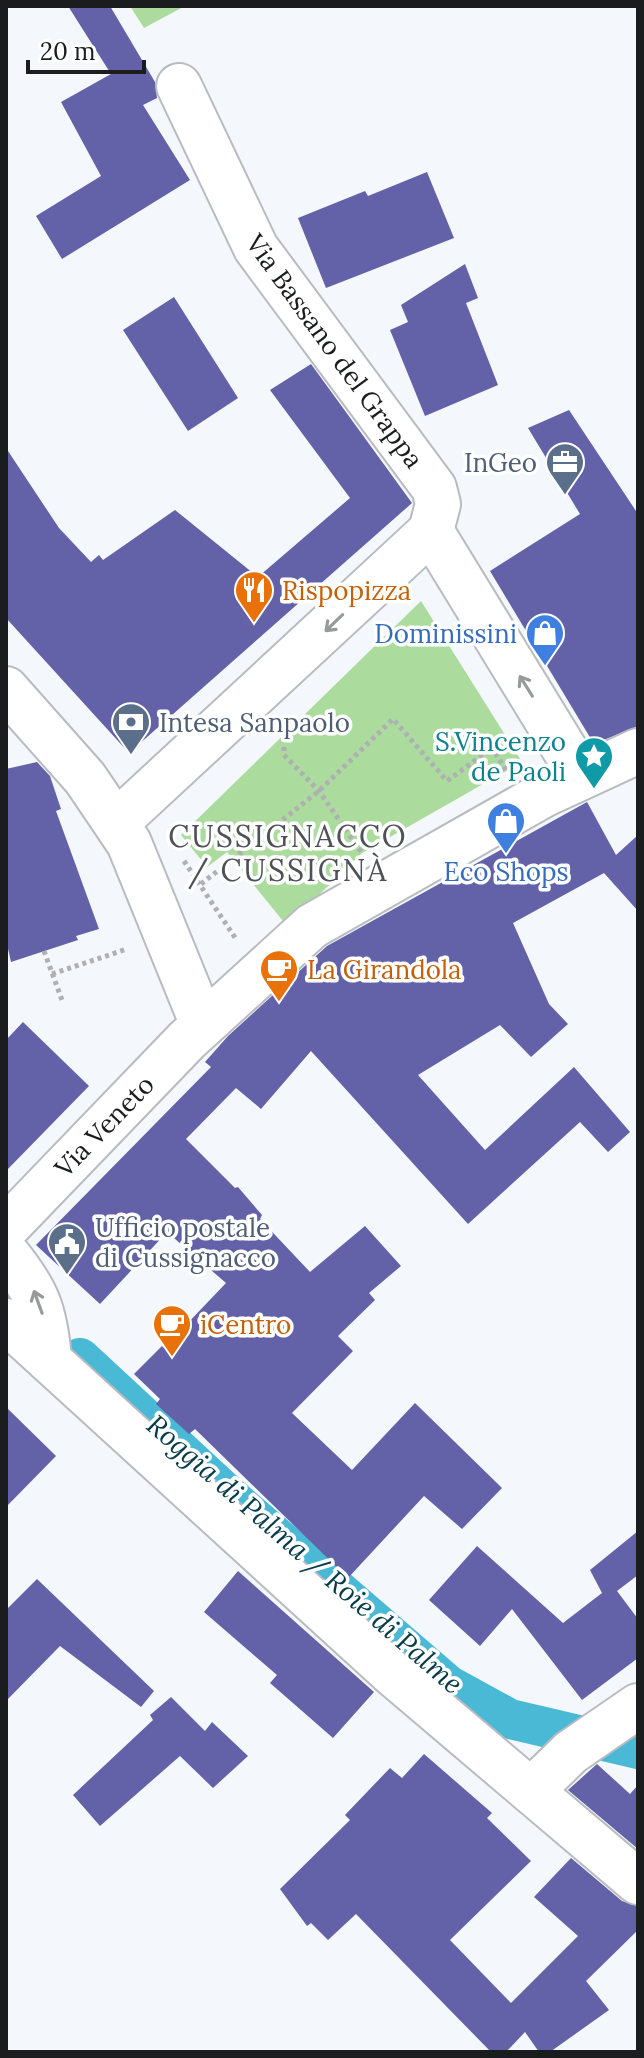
<svg xmlns="http://www.w3.org/2000/svg" width="644" height="2058" font-family="Lora,serif">
  <style>
    .green { fill: #abdc9d }
    .lines { fill: none; stroke-linecap: round; stroke-linejoin: round }
    .canal { stroke: #49b9d6; stroke-width: 40 }
    .building { fill: #6361a7 }
    .minor-casing { stroke: #b8bbc0; stroke-width: 48 }
    .path { stroke: #aeb0b4; stroke-width: 5; stroke-dasharray: 4 4; stroke-linecap: butt }
    .minor { stroke: #fff; stroke-width: 44 }
    .oneway { stroke: #98999a }
    .labels { text-anchor: middle; dominant-baseline: central; stroke-width: 7; stroke-linejoin: round; paint-order: stroke }
    .street-label { font-size: 26px; fill: #1b1c1e; stroke: #fff }
    .service-label { font-size: 26px; fill: #4e5e75; stroke: #fff; text-anchor: start }
    .food-label { font-size: 26px; fill: #c56008; stroke: #fff; text-anchor: start }
    .shop-label { font-size: 26px; fill: #366cbe; stroke: #fff; text-anchor: end }
    .culture-label { font-size: 26px; fill: #0d838f; stroke: #fff; text-anchor: end }
    .water-label { font-size: 28px; font-style: italic; fill: #063b47; stroke: #fff }
    .quarter-label { font-size: 30px; letter-spacing: 2px; fill: #4e5155; stroke: #fff }
  </style>
  <rect width="100%" height="100%" fill="#f4f7fb"/>
  <g class="green">
    <path d="M130,6H185L144,28Z"/>
    <path d="M421,601L522,762L362,853L287,926L227,852L207,867L181,835Z"/>
  </g>
  <g class="lines">
    <path class="canal" d="M80,1358L229,1496L448,1685L510,1719L638,1749"/>
  </g>
  <g class="building">
    <path d="M68,6H110L155,82L157,98L143,105L190,180L62,259L36,216L101,176L61,102L111,74Z"/>
    <path d="M427,172L454,238L326,288L298,218L365,191L368,196Z"/>
    <path d="M465,264L478,298L466,303L498,385L425,416L390,330L408,322L401,305Z"/>
    <path d="M174,297L238,398L188,431L123,330Z"/>
    <path d="M311,364L412,503L129,753L6,618V448L59,528L91,562L99,555L103,560L175,510L258,577L350,498L270,390Z"/>
    <path d="M569,410L638,514V726L594,744L490,571L580,514L528,428Z"/>
    <path d="M37,762L50,776L61,809L56,811L99,929L76,936L78,940L11,962L6,940V769Z"/>
    <path d="M587,802L616,855L638,835V911L604,873L513,923L549,1004L568,1024L531,1057L500,1025L418,1075L485,1150L574,1067L630,1132L608,1152L580,1122L468,1224L311,1051L261,1109L236,1088L186,1139L235,1188L238,1187L262,1215L260,1219L310,1272L365,1226L401,1266L369,1293L375,1300L338,1336L353,1351L292,1413L352,1470L415,1403L502,1488L462,1529L424,1496L348,1578L195,1429L189,1434L156,1404L160,1399L134,1374L162,1346L164,1348L226,1283L167,1232L100,1304L36,1245L211,1067L205,1062L228,1036L327,946Z"/>
    <path d="M23,1022L89,1086L6,1171V1040Z"/>
    <path d="M6,1407L56,1456L6,1507Z"/>
    <path d="M638,1531V1575L617,1591L638,1619V1658L582,1700L512,1609L480,1646L429,1600L477,1546L563,1623L602,1593L590,1570Z"/>
    <path d="M238,1571L374,1692L333,1738L270,1683L277,1675L204,1612Z"/>
    <path d="M37,1579L154,1691L141,1707L60,1646L6,1701V1610Z"/>
    <path d="M171,1697L205,1731L212,1722L248,1756L213,1788L180,1756L100,1826L73,1795L153,1720L150,1715Z"/>
    <path d="M424,1754L492,1813L487,1818L531,1861L450,1940L511,2003L578,1936L534,1897L571,1858L622,1901L638,1906V1930L586,1981L609,2010L550,2052H539L525,2032L506,2052H491L356,1914L328,1940L311,1923L307,1926L280,1889L350,1820L345,1815L390,1768L402,1778Z"/>
    <path d="M597,1764L630,1794L638,1785V1849L568,1790Z"/>
  </g>
  <g class="lines">
    <defs>
      <g id="minor">
        <path d="M179,86L256,248L434,488L438,504L431,531"/>
        <path d="M6,689L85,778L129,843L203,1025"/>
        <path d="M117,822L431,531L581,776"/>
        <path d="M6,1228L187,1040L312,926L543,795L638,751"/>
        <path d="M6,1253C37,1291 45,1310 49,1360"/>
        <path d="M6,1321L393,1674L638,1882"/>
        <path d="M531,1791L571,1752L638,1706"/>
      </g>
    </defs>
    <use href="#minor" class="minor-casing"/>
    <g class="path">
      <path d="M284,723V755L319,791L362,853"/>
      <path d="M506,770L492,748L509,738"/>
      <path d="M184,861L236,939"/>
      <path d="M201,884L319,791L393,719L447,781L492,748"/>
      <path d="M44,951L62,1000"/>
      <path d="M52,974L127,949"/>
    </g>
    <use href="#minor" class="minor"/>
  </g>
  <defs><path id="oneway-shaft" d="M-6 0H5M1.5-3L5.5 0L1.5 3" fill="none" stroke-width="1.6" stroke-linecap="round" stroke-linejoin="round" transform="scale(2)"/></defs>
  <g class="oneway">
    <use href="#oneway-shaft" transform="translate(334 623) rotate(136)"/>
    <use href="#oneway-shaft" transform="translate(526 686) rotate(-122)"/>
    <use href="#oneway-shaft" transform="translate(38 1302) rotate(-110)"/>
  </g>
  <defs>
    <symbol id="office-pin" viewBox="-11 -11 22 30"><path d="M0 17L-7.5 6A9.5 9.5 0 1 1 7.5 6Z" fill="#5c6f8a" stroke="#fff"/><path d="M-6-3h4V-5.5h4V-3h4V5H-6ZM-1-4.5V-3h2v-1.5ZM-6 0V1H6V0Z" fill="#fff"/></symbol>
    <symbol id="restaurant-pin" viewBox="-11 -11 22 30"><path d="M0 17L-7.5 6A9.5 9.5 0 1 1 7.5 6Z" fill="#e8710a" stroke="#fff"/><path d="M-5-6h1v4h1v-4h1v4h1v-4h1v5L-1.5 .5V6h-2V.5L-5-1ZM5-6V6H3V1.5H1.5Q1.5-4 5-6Z" fill="#fff"/></symbol>
    <symbol id="shop-pin" viewBox="-11 -11 22 30"><path d="M0 17L-7.5 6A9.5 9.5 0 1 1 7.5 6Z" fill="#3f7fe0" stroke="#fff"/><path d="M-5-2.5h2.3a2.7 3.5 0 0 1 5.4 0H5L5.5 6h-11ZM-1.5-2.5h3a1.5 2.3 0 0 0-3 0Z" fill="#fff"/></symbol>
    <symbol id="bank-pin" viewBox="-11 -11 22 30"><path d="M0 17L-7.5 6A9.5 9.5 0 1 1 7.5 6Z" fill="#5c6f8a" stroke="#fff"/><path d="M-6-4H6V4H-6ZM0-2.3a2.3 2.3 0 1 0 0 4.6a2.3 2.3 0 1 0 0-4.6Z" fill="#fff"/></symbol>
    <symbol id="sight-pin" viewBox="-11 -11 22 30"><path d="M0 17L-7.5 6A9.5 9.5 0 1 1 7.5 6Z" fill="#0f9aa8" stroke="#fff"/><path d="M0-6L1.8-2.2L6-1.7L2.9 1.2L3.7 5.4L0 3.3L-3.7 5.4L-2.9 1.2L-6-1.7L-1.8-2.2Z" fill="#fff"/></symbol>
    <symbol id="cafe-pin" viewBox="-11 -11 22 30"><path d="M0 17L-7.5 6A9.5 9.5 0 1 1 7.5 6Z" fill="#e8710a" stroke="#fff"/><path d="M-5.5-4.5H6V0H3Q3 3.5 0 3.5H-2.5Q-5.5 3.5-5.5 0ZM3-3.2v2h1.7v-2ZM-6 4.5H4V6H-6Z" fill="#fff"/></symbol>
    <symbol id="civic-pin" viewBox="-11 -11 22 30"><path d="M0 17L-7.5 6A9.5 9.5 0 1 1 7.5 6Z" fill="#5c6f8a" stroke="#fff"/><path d="M-.6-6.5H3V-4.5H.6V-3L4-1V1h2V6H-6V1h2V-1L-.6-3ZM-1.2 2.5V6h2.4V2.5Z" fill="#fff"/></symbol>
  </defs>
  <g fill-rule="evenodd">
    <use href="#office-pin" x="543" y="440" width="44" height="60"/>
    <use href="#restaurant-pin" x="232" y="568" width="44" height="60"/>
    <use href="#shop-pin" x="523" y="611" width="44" height="60"/>
    <use href="#bank-pin" x="109" y="700" width="44" height="60"/>
    <use href="#sight-pin" x="572" y="734" width="44" height="60"/>
    <use href="#shop-pin" x="484" y="799" width="44" height="60"/>
    <use href="#cafe-pin" x="257" y="947" width="44" height="60"/>
    <use href="#civic-pin" x="45" y="1220" width="44" height="60"/>
    <use href="#cafe-pin" x="150" y="1302" width="44" height="60"/>
  </g>
  <g class="labels">
    <g class="street-label">
      <text transform="translate(335 351) rotate(54)">Via Bassano del Grappa</text>
      <text transform="translate(104 1126) rotate(-46)">Via Veneto</text>
    </g>
    <g class="service-label">
      <text x="537" y="462" text-anchor="end">InGeo</text>
      <text x="159" y="722">Intesa Sanpaolo</text>
      <text x="95" y="1227">Ufficio postale<tspan x="95" dy="30">di Cussignacco</tspan></text>
    </g>
    <g class="food-label">
      <text x="282" y="590">Rispopizza</text>
      <text x="307" y="969">La Girandola</text>
      <text x="200" y="1324">iCentro</text>
    </g>
    <g class="shop-label">
      <text x="517" y="633">Dominissini</text>
      <text x="506" y="871" text-anchor="middle">Eco Shops</text>
    </g>
    <g class="culture-label">
      <text x="566" y="741">S.Vincenzo<tspan x="566" dy="30">de Paoli</tspan></text>
    </g>
    <g class="water-label">
      <text transform="translate(305 1554) rotate(41)">Roggia di Palma / Roie di Palme</text>
    </g>
    <g class="quarter-label">
      <text x="288" y="836">CUSSIGNACCO<tspan x="288" dy="34">/ CUSSIGNÀ</tspan></text>
    </g>
  </g>
  <rect width="644" height="2058" fill="none" stroke="#1b1c1e" stroke-width="16"/>
  <path d="M28 60v12h116v-12" fill="none" stroke="#1b1c1e" stroke-width="4"/>
  <text x="40" y="60" font-size="24" fill="#1b1c1e" stroke="#ffffff" stroke-width="6" paint-order="stroke">20 m</text>
</svg>
